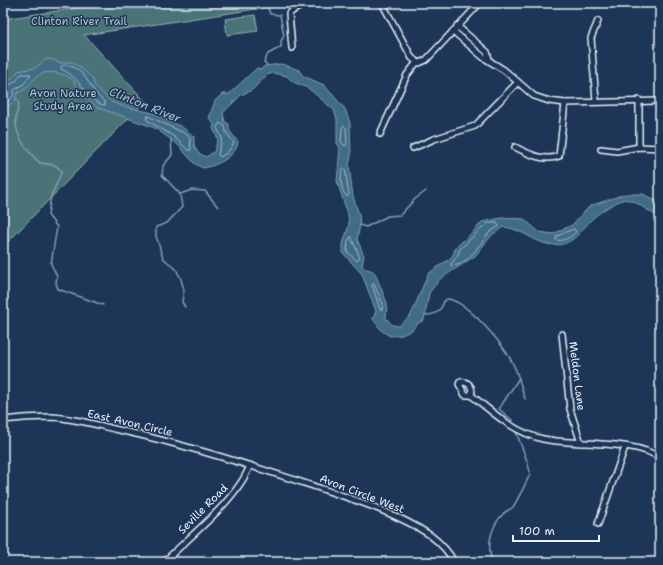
<svg xmlns="http://www.w3.org/2000/svg" width="663" height="565" font-family="'Shantell Sans',sans-serif">
  <style>
    .green { fill: #4a7377; stroke: #99b2b8 }
    .water { fill: #406c86; stroke: #83a1b4 }
    .lines { fill: none; stroke-linecap: round; stroke-linejoin: round }
    .shore { stroke: #a5bcca; stroke-width: 1 }
    .stream { stroke: #83a1b4; stroke-width: 1.5 }
    .street-casing { stroke: #e8f1f8; stroke-width: 8 }
    .street { stroke: #1d3557; stroke-width: 5 }
    .labels { text-anchor: middle; dominant-baseline: central; stroke-width: 3; stroke-linejoin: round; paint-order: stroke }
    .park-label { font-size: 11px; fill: #b1c5cb; stroke: #1d3557 }
    .street-label { font-size: 11px; fill: #e8f1f8; stroke: #1d3557 }
    .water-label { font-size: 12px; font-style: italic; fill: #adc2d0; stroke: #1d3557 }
  </style>
  <rect width="100%" height="100%" fill="#1d3557"/>
  <filter id="ink" filterUnits="userSpaceOnUse"><feTurbulence type="fractalNoise" baseFrequency=".025" numOctaves="2"/><feDisplacementMap in="SourceGraphic" scale="8" xChannelSelector="R" yChannelSelector="G"/><feConvolveMatrix kernelMatrix="1 2 1 2 8 2 1 2 1" color-interpolation-filters="sRGB"/></filter>
  <g filter="url(#ink)">
    <g class="green">
      <path d="M111,3H296L84,35L145,101L3,247V19Z"/>
      <path d="M255,15L258,31L227,35L225,19Z"/>
    </g>
    <g class="water">
      <path d="M51,59L60,63L72,62L81,68L92,78L95,86L111,102L122,106L153,113L182,127L194,137V145L198,153L206,157L214,152L218,139L213,128L214,124L209,118L215,101L222,94H229L257,68L260,70L265,66L282,64L299,70L303,76L324,85L345,109L350,123L351,156L349,166L353,196L359,215L360,225L357,239L364,256L362,266C365,271 371,268 375,273L387,303L386,318L392,325L399,326L411,315L428,274L452,257L456,247L473,232L482,222L502,218L524,219L539,232L553,234L572,225L590,206L625,194H643L660,203V218L635,202L625,199C613,203 603,210 593,218C581,230 574,245 555,245C536,245 522,228 503,227L492,235L475,256L440,279L429,293L424,320L417,324L412,330L402,335L390,336L382,331L373,319L376,311L362,274L343,253V244L349,225L348,215L337,181L340,148L337,143V119L334,110L308,88L293,82L287,76L273,73L267,75L252,90L241,95L223,113L225,122L229,124V130L238,142C236,157 216,166 203,168L195,164L177,144L155,128L97,107L84,96L72,79L65,75L53,72L43,73L36,77L25,89L17,93L15,101L3,110V87C8,81 14,78 18,71L35,68L45,60Z"/>
      <path d="M660,252V285L655,275Z"/>
    </g>
    <g class="lines">
      <g class="shore">
        <path d="M65,65C86,66 90,92 105,102V105C90,105 80,76 61,69V67Z"/>
        <path d="M3,89L16,81L21,74H31L23,85L14,90L13,97L3,105"/>
        <path d="M148,116L186,134L190,138L191,150H188L173,136L147,120Z"/>
        <path d="M220,123L225,126L226,132L234,143L227,153L220,157L218,155L222,138L217,128Z"/>
        <path d="M344,126L346,128L347,144L345,146L341,142L342,128Z"/>
        <path d="M345,169L349,195L347,197C341,191 340,179 342,170Z"/>
        <path d="M489,223H497L499,226C496,229 491,230 489,233C480,244 467,266 451,266V264L457,257L460,249L485,225Z"/>
        <path d="M574,229L576,232C571,237 563,242 556,240V237Z"/>
        <path d="M351,237L360,257L357,261L347,252L348,241Z"/>
        <path d="M374,284L383,304L382,310L380,309L372,285Z"/>
      </g>
      <g class="stream">
        <path d="M267,65L264,62L268,54L281,47V41L284,36L280,15L270,14L268,8L272,3"/>
        <path d="M17,99C21,106 17,109 16,117C14,135 27,151 40,163L55,165L62,171L51,196L48,215L57,227L51,264L57,276L56,283L58,289L103,305"/>
        <path d="M171,139L172,155L163,166L162,175L180,194L182,207L167,223L156,227V236L163,258L176,269L181,279L184,290L182,302L185,307"/>
        <path d="M180,194L192,190L205,191L218,207"/>
        <path d="M360,225L366,227L388,216L400,215L415,199L426,191"/>
        <path d="M426,315C436,315 441,311 444,301L447,299C467,300 505,347 513,364C519,375 521,387 525,399"/>
        <path d="M513,424L512,420L499,409L519,378"/>
        <path d="M488,562L491,557C487,543 492,525 503,514C505,511 510,510 513,507C516,503 528,479 530,474C531,468 518,438 515,429"/>
      </g>
      <defs>
        <g id="street">
          <path d="M382,3L412,58L417,62"/>
          <path d="M457,26L487,52L489,59"/>
          <path d="M453,31L483,57L504,70L534,96L549,101L565,103L660,101"/>
          <path d="M292,48L289,14C298,4 313,4 326,3"/>
          <path d="M417,62L419,63L426,60L480,3"/>
          <path d="M639,100V147"/>
          <path d="M596,101L591,38L598,21"/>
          <path d="M380,134L407,75L417,62"/>
          <path d="M515,147C529,154 544,162 559,156L565,103"/>
          <path d="M413,148L434,139L475,126L518,82"/>
          <path d="M601,149L617,151L639,147L660,148"/>
          <path d="M562,334L570,409L581,443"/>
          <path d="M471,395C474,387 468,381 460,382L459,384L465,395H471C493,413 515,433 543,439C575,446 635,439 660,458"/>
          <path d="M3,420C19,418 36,417 51,417C75,418 100,426 123,431C187,445 250,465 313,486C352,499 395,512 430,535C439,542 449,552 454,562"/>
          <path d="M598,524L625,447"/>
          <path d="M164,562C190,536 238,499 250,465"/>
        </g>
      </defs>
      <use href="#street" class="street-casing"/>
      <use href="#street" class="street"/>
    </g>
  </g>
  <g class="labels">
    <g class="park-label">
      <text x="79" y="21">Clinton River Trail</text>
      <text x="63" y="93">Avon Nature<tspan x="63" dy="13">Study Area</tspan></text>
    </g>
    <g class="street-label">
      <text transform="translate(577 376) rotate(83)">Meldon Lane</text>
      <text transform="translate(130 423) rotate(13)">East Avon Circle</text>
      <text transform="translate(362 494) rotate(21)">Avon Circle West</text>
      <text transform="translate(203 509) rotate(-45)">Seville Road</text>
    </g>
    <g class="water-label">
      <text transform="translate(145 105) rotate(22)">Clinton River</text>
    </g>
  </g>
  <rect width="663" height="565" fill="none" stroke="#1d3557" stroke-width="16"/>
  <rect x="8" y="8" width="647" height="549" fill="none" stroke="#e8f1f8" stroke-width="1.5" filter="url(#ink)"/>
  <path d="M513 535v6h86v-6" fill="none" stroke="#e8f1f8" stroke-width="2"/>
  <text x="519" y="535" font-size="12" fill="#e8f1f8" stroke="#1d3557" stroke-width="3" paint-order="stroke">100 m</text>
</svg>
